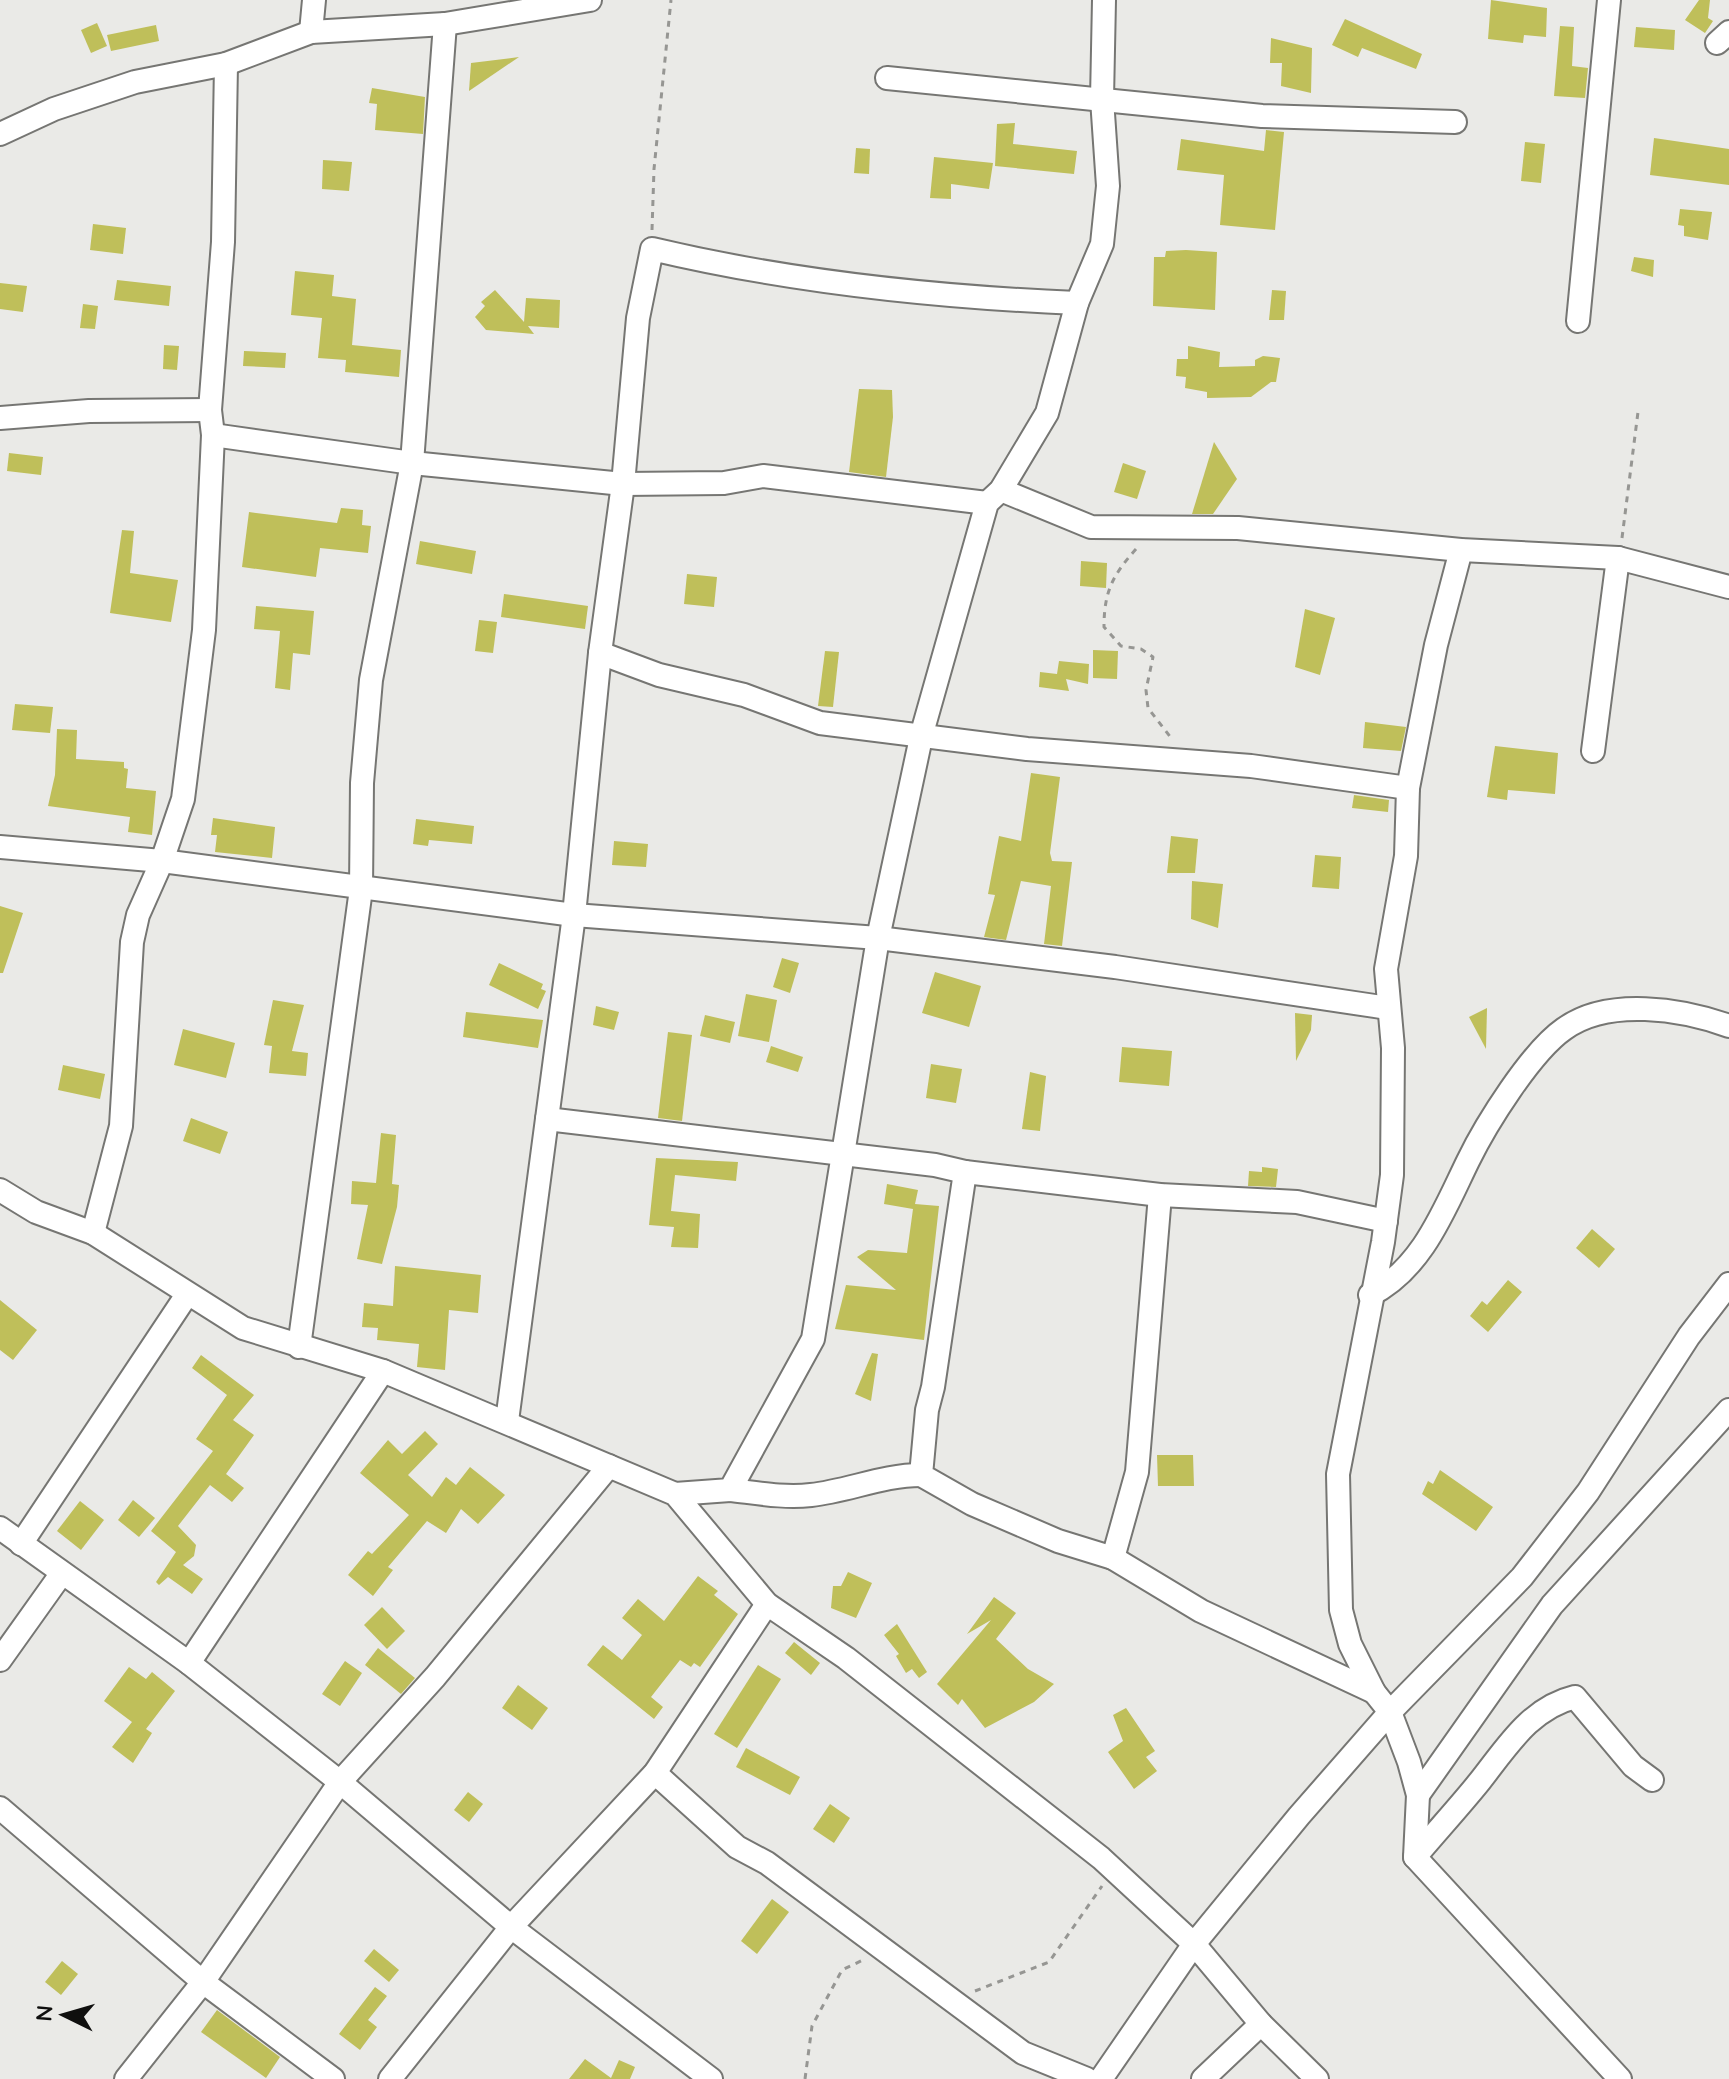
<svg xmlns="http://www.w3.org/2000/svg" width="1729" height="2079" font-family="Quicksand,sans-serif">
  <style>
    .building { fill: #bfbf5a }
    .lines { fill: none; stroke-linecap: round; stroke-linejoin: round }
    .minor-casing { stroke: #767673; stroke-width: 26 }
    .path { stroke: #969693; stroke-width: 3; stroke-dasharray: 6 6; stroke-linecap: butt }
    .minor { stroke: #fff; stroke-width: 22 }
  </style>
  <rect width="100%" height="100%" fill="#eaeae7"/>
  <g class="building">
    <path d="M1491,0L1547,8L1546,37L1524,35L1523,43L1488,39Z"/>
    <path d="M1699,0H1710L1708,18L1713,21L1705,33L1685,20Z"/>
    <path d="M1345,19L1422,54L1416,69L1362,48L1358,57L1332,45Z"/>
    <path d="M97,23L107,46L91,53L81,30Z"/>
    <path d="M156,25L159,41L111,51L107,35Z"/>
    <path d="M1560,26L1574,27L1572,66L1588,68L1585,98L1554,96Z"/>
    <path d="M1636,27L1675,30L1674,50L1634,47Z"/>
    <path d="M1271,38L1312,48L1311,93L1281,86L1282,63H1270Z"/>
    <path d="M519,57L469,91L471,63Z"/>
    <path d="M372,88L425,97L423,134L375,130L377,104L369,103Z"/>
    <path d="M1015,123L1013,144L1077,151L1074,174L995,166L997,124Z"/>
    <path d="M1266,130L1284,132L1275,230L1220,225L1224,175L1177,170L1181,139L1264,151Z"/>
    <path d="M1654,138L1729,149V185L1650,175Z"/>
    <path d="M1525,142L1545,144L1541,183L1521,181Z"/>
    <path d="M856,148L870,149L869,174L854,173Z"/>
    <path d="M934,157L993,163L989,189L951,184V199L930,198Z"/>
    <path d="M323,160L352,162L349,191L322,189Z"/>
    <path d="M1680,209L1712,212L1708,240L1684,236V226L1678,225Z"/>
    <path d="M93,224L126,228L123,254L90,250Z"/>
    <path d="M1186,250L1217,252L1215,310L1153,306L1154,257H1165L1166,251Z"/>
    <path d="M1634,257L1654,260L1653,277L1631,271Z"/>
    <path d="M295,271L334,275L332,296L356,299L352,345L401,350L399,377L345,372L346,360L318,358L322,318L291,315Z"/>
    <path d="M117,280L171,286L169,306L114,300Z"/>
    <path d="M0,283L27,286L23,312L0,309Z"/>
    <path d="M495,290L524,322L526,298L560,300L559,328L528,326L534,334L486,330L475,317L485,306L481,302Z"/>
    <path d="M1272,290L1286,291L1284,320H1269Z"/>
    <path d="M83,304L98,306L95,329L80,328Z"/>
    <path d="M164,345L179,346L177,370L163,369Z"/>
    <path d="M1188,346L1220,352L1219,367L1255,366V360L1263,356L1280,358L1276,382H1271L1251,397L1207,398V392L1185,388L1186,377L1176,376L1177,359H1188Z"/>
    <path d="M244,351L286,353L285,368L243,366Z"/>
    <path d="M859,389L892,390L893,417L886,477L849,472Z"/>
    <path d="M1214,442L1237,479L1213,514H1192Z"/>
    <path d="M9,453L43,457L41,475L7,471Z"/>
    <path d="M1123,463L1146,471L1137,499L1114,492Z"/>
    <path d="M341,508L363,510L362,525L371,526L368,553L320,548L316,577L242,567L249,512L337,523Z"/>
    <path d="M122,530L134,531L130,573L178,580L171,622L110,613Z"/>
    <path d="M420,541L476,551L472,574L416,564Z"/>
    <path d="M1081,561L1107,563L1106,588L1080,586Z"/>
    <path d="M687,574L717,577L714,607L684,604Z"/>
    <path d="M504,594L588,606L585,629L501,617Z"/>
    <path d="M256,606L314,611L310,655L293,653L290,690L275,688L280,631L254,629Z"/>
    <path d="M1305,609L1335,618L1320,675L1295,667Z"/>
    <path d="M479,620L497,622L493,653L475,651Z"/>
    <path d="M1093,650L1118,651L1117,679L1093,678Z"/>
    <path d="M825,651L839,652L833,707L818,706Z"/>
    <path d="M1059,661L1089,664L1088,684L1066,679L1069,691L1039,687L1040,672L1057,674Z"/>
    <path d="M15,704L53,707L50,733L12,730Z"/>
    <path d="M1365,722L1406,727L1401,751L1363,748Z"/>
    <path d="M57,729L77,730L76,759L124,762V768L128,769L126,788L156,791L152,835L128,832L130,817L48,806L55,775Z"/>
    <path d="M1495,746L1558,753L1555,794L1508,790L1507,800L1487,797Z"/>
    <path d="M1031,773L1060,777L1050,853L1052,861L1072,862L1062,946L1044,944L1051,886L1021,881L1006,940L984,937L995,895L988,894L999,836L1021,841Z"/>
    <path d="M1354,795L1389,800L1388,812L1352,808Z"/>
    <path d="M213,818L275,827L272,858L215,852L217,835H211Z"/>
    <path d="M416,819L474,826L472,844L429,840L428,846L413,844Z"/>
    <path d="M1171,836L1198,839L1195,873H1167Z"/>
    <path d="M614,841L648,844L646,867L612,865Z"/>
    <path d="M1315,855L1341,857L1339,889L1312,887Z"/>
    <path d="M1192,881L1223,884L1218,928L1191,919Z"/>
    <path d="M0,906L23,913L3,973H0Z"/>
    <path d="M782,958L799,963L790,993L773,987Z"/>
    <path d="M499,963L543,984L541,989L546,991L538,1009L489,985Z"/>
    <path d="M935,972L981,986L969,1027L922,1013Z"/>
    <path d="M746,994L777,1000L769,1042L738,1036Z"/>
    <path d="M273,1000L304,1005L292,1051L308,1053L306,1076L269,1073L272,1046L264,1045Z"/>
    <path d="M596,1006L619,1012L614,1030L593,1025Z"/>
    <path d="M1487,1008L1486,1049L1469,1017Z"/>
    <path d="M466,1012L543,1020L538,1048L463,1037Z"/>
    <path d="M1295,1013L1312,1015L1311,1030L1296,1061Z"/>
    <path d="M705,1015L735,1022L730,1043L700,1036Z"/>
    <path d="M183,1029L235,1043L226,1078L174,1065Z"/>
    <path d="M668,1032L692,1035L682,1121L658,1118Z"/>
    <path d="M771,1046L803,1057L798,1072L766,1062Z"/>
    <path d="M1122,1047L1172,1051L1169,1086L1119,1082Z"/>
    <path d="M931,1064L962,1069L956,1103L926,1098Z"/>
    <path d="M63,1065L105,1074L100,1099L58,1090Z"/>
    <path d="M1030,1072L1046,1076L1040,1131L1022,1129Z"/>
    <path d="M191,1118L228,1132L220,1154L183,1141Z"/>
    <path d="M381,1133L396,1135L392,1184L399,1185L397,1207L382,1264L357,1259L368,1205L351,1204L352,1181L376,1183Z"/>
    <path d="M656,1158L738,1162L736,1181L675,1175L671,1211L700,1214L698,1248L671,1247L674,1227L649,1225Z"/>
    <path d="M1262,1167L1278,1169L1276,1187L1248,1186L1249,1171L1262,1172Z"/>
    <path d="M887,1184L918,1190L915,1204L939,1206L924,1340L835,1329L846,1285L896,1290L857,1257L868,1250L907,1253L913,1209L884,1204Z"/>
    <path d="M1592,1229L1615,1249L1599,1268L1576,1248Z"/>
    <path d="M395,1266L481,1275L478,1313L449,1310L445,1370L417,1367L419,1344L377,1340L378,1328L362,1327L364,1303L393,1306Z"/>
    <path d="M1508,1280L1522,1292L1488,1332L1470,1316L1482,1301L1487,1305Z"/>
    <path d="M0,1300L37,1330L13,1360L0,1350Z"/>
    <path d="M872,1353L878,1354L871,1401L855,1394Z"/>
    <path d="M201,1355L254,1395L233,1420L254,1435L226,1474L244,1488L232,1502L210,1485L178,1526L196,1545L194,1556L183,1565L203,1579L192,1594L168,1577L159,1585L156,1582L176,1552L151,1531L213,1451L196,1439L227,1395L192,1368Z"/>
    <path d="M425,1431L438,1444L408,1475L432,1497L446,1477L456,1485L470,1467L505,1495L478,1524L461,1509L446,1533L427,1521L388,1567L393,1570L373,1596L348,1575L368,1551L372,1554L409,1515L360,1473L388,1440L402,1454Z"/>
    <path d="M1157,1455H1193L1194,1486H1158Z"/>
    <path d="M1440,1470L1493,1507L1476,1531L1422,1494L1428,1481L1433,1484Z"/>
    <path d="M133,1500L155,1518L139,1537L118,1520Z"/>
    <path d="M80,1501L104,1520L81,1550L57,1531Z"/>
    <path d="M848,1572L872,1583L856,1618L831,1608L833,1586H841Z"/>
    <path d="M698,1576L718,1591L714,1595L738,1614L700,1667L694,1663L691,1667L680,1660L651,1697L663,1707L654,1719L587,1665L603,1645L622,1660L642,1635L622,1618L638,1599L664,1621Z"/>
    <path d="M994,1597L1016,1613L996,1639L1028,1669L1054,1684L1034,1702L985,1728L962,1699L958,1705L937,1684L991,1620L967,1634Z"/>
    <path d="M382,1607L405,1631L387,1649L364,1625Z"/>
    <path d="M897,1624L927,1672L919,1678L912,1669L906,1673L896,1656L899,1654L884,1635Z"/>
    <path d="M794,1642L820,1663L811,1675L785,1653Z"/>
    <path d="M378,1648L415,1678L401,1694L365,1665Z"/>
    <path d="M345,1661L362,1673L340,1706L322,1694Z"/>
    <path d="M758,1665L781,1679L737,1748L714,1734Z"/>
    <path d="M129,1667L146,1679L152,1672L175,1691L146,1729L152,1733L133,1763L112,1747L132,1722L104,1701Z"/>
    <path d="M518,1685L548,1708L532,1730L502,1708Z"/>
    <path d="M1126,1708L1155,1751L1146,1757L1157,1771L1134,1789L1108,1752L1123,1741L1113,1715Z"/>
    <path d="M746,1748L800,1777L790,1795L736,1767Z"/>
    <path d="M468,1792L483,1804L469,1822L454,1810Z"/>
    <path d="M830,1804L850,1818L834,1843L813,1829Z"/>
    <path d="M772,1899L789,1912L757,1954L741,1941Z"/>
    <path d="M374,1949L399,1970L389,1982L364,1961Z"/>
    <path d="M62,1961L78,1974L61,1995L45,1982Z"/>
    <path d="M375,1987L387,1996L368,2020L377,2027L360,2050L339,2034Z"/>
    <path d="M217,2010L280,2057L266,2078L201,2032Z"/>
    <path d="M585,2059L611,2078L619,2060L635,2067L630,2079H569Z"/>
  </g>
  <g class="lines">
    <defs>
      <g id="minor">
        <path d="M311,32L314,0"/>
        <path d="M1717,43L1729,32"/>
        <path d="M887,78L1262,116L1455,122"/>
        <path d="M0,134L54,109L135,82L226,64L311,32L445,24L590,0"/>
        <path d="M1578,321L1609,0"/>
        <path d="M0,418L89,411L210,410"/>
        <path d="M213,435L412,463L623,484L724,483L763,476L987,503"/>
        <path d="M1001,490L1091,527L1238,528L1461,550L1618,558L1729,587"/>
        <path d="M1461,550L1436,645L1408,788L1406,856L1386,969L1393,1048L1392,1175L1383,1242L1338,1474L1341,1610L1350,1644L1374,1692L1390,1712L1409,1762L1418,1795L1415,1857L1620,2079"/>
        <path d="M600,653L659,675L744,695L820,723L1027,749L1251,766L1408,788"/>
        <path d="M1593,751L1618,558"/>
        <path d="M0,847L162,861L574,915L878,938L1115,967L1388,1008"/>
        <path d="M547,1119L935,1165L965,1172L933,1387L927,1410L921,1475L972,1504L1058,1541L1113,1558L1201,1611L1374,1692"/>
        <path d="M965,1172L1160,1195L1297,1202L1386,1221"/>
        <path d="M0,1190L36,1212L93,1233L243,1328L383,1371L675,1494L767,1604L846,1658L1101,1858L1194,1944L1261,2024L1317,2079"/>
        <path d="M93,1233L121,1126L132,942L138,915L162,861L183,799L204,630L213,435L210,410L223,242L226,64"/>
        <path d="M1370,1295C1422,1269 1444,1210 1468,1161C1486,1124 1531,1052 1564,1029C1608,997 1682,1009 1729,1026"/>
        <path d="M299,1347L361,889L362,783L371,680L412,463L445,24"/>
        <path d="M507,1421L574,915L600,653L623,484L638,318L652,249C791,282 934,297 1077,303"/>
        <path d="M730,1490C757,1493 784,1498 811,1495C848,1491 883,1475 921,1475"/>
        <path d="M675,1494L730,1490L813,1339L878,938L922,733L987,503L1001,490L1047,413L1077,303L1102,244L1108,186L1102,99L1104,0"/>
        <path d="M0,1528L189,1663L340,1782L511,1927L390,2079"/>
        <path d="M21,1544L186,1296"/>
        <path d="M1113,1558L1137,1472L1160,1195"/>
        <path d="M0,1660L62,1573"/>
        <path d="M189,1663L383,1371"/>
        <path d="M655,1773L737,1847L767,1863L1023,2053L1087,2079"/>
        <path d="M1418,1795L1552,1605L1729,1410"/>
        <path d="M0,1808L203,1982L333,2079"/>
        <path d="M1415,1857C1436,1832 1459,1807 1480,1781C1507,1747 1530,1708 1575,1697L1633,1766L1652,1780"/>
        <path d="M126,2079L203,1982L340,1782L435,1677L609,1466"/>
        <path d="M711,2079L511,1927L655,1773L767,1604"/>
        <path d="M1101,2079L1194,1944L1299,1816L1390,1712L1522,1577L1553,1537L1588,1492L1689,1336L1729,1284"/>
        <path d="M1203,2079L1261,2024"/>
      </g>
    </defs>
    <use href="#minor" class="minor-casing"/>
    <g class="path">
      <path d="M652,230L654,169L671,0"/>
      <path d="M1622,538L1638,412"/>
      <path d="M1136,549C1113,575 1104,591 1104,627L1121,646L1141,649L1153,657L1146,690L1148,708L1172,739"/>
      <path d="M975,1991L1049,1962L1102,1886"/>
      <path d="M805,2079L812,2026L842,1970L863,1960"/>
    </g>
    <use href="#minor" class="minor"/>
  </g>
  <g transform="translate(64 2015) rotate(275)" stroke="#eaeae7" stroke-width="6" paint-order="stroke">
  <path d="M0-6L14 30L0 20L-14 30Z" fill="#0f0f0e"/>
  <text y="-12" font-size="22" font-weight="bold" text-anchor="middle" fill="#0f0f0e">N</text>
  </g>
</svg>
